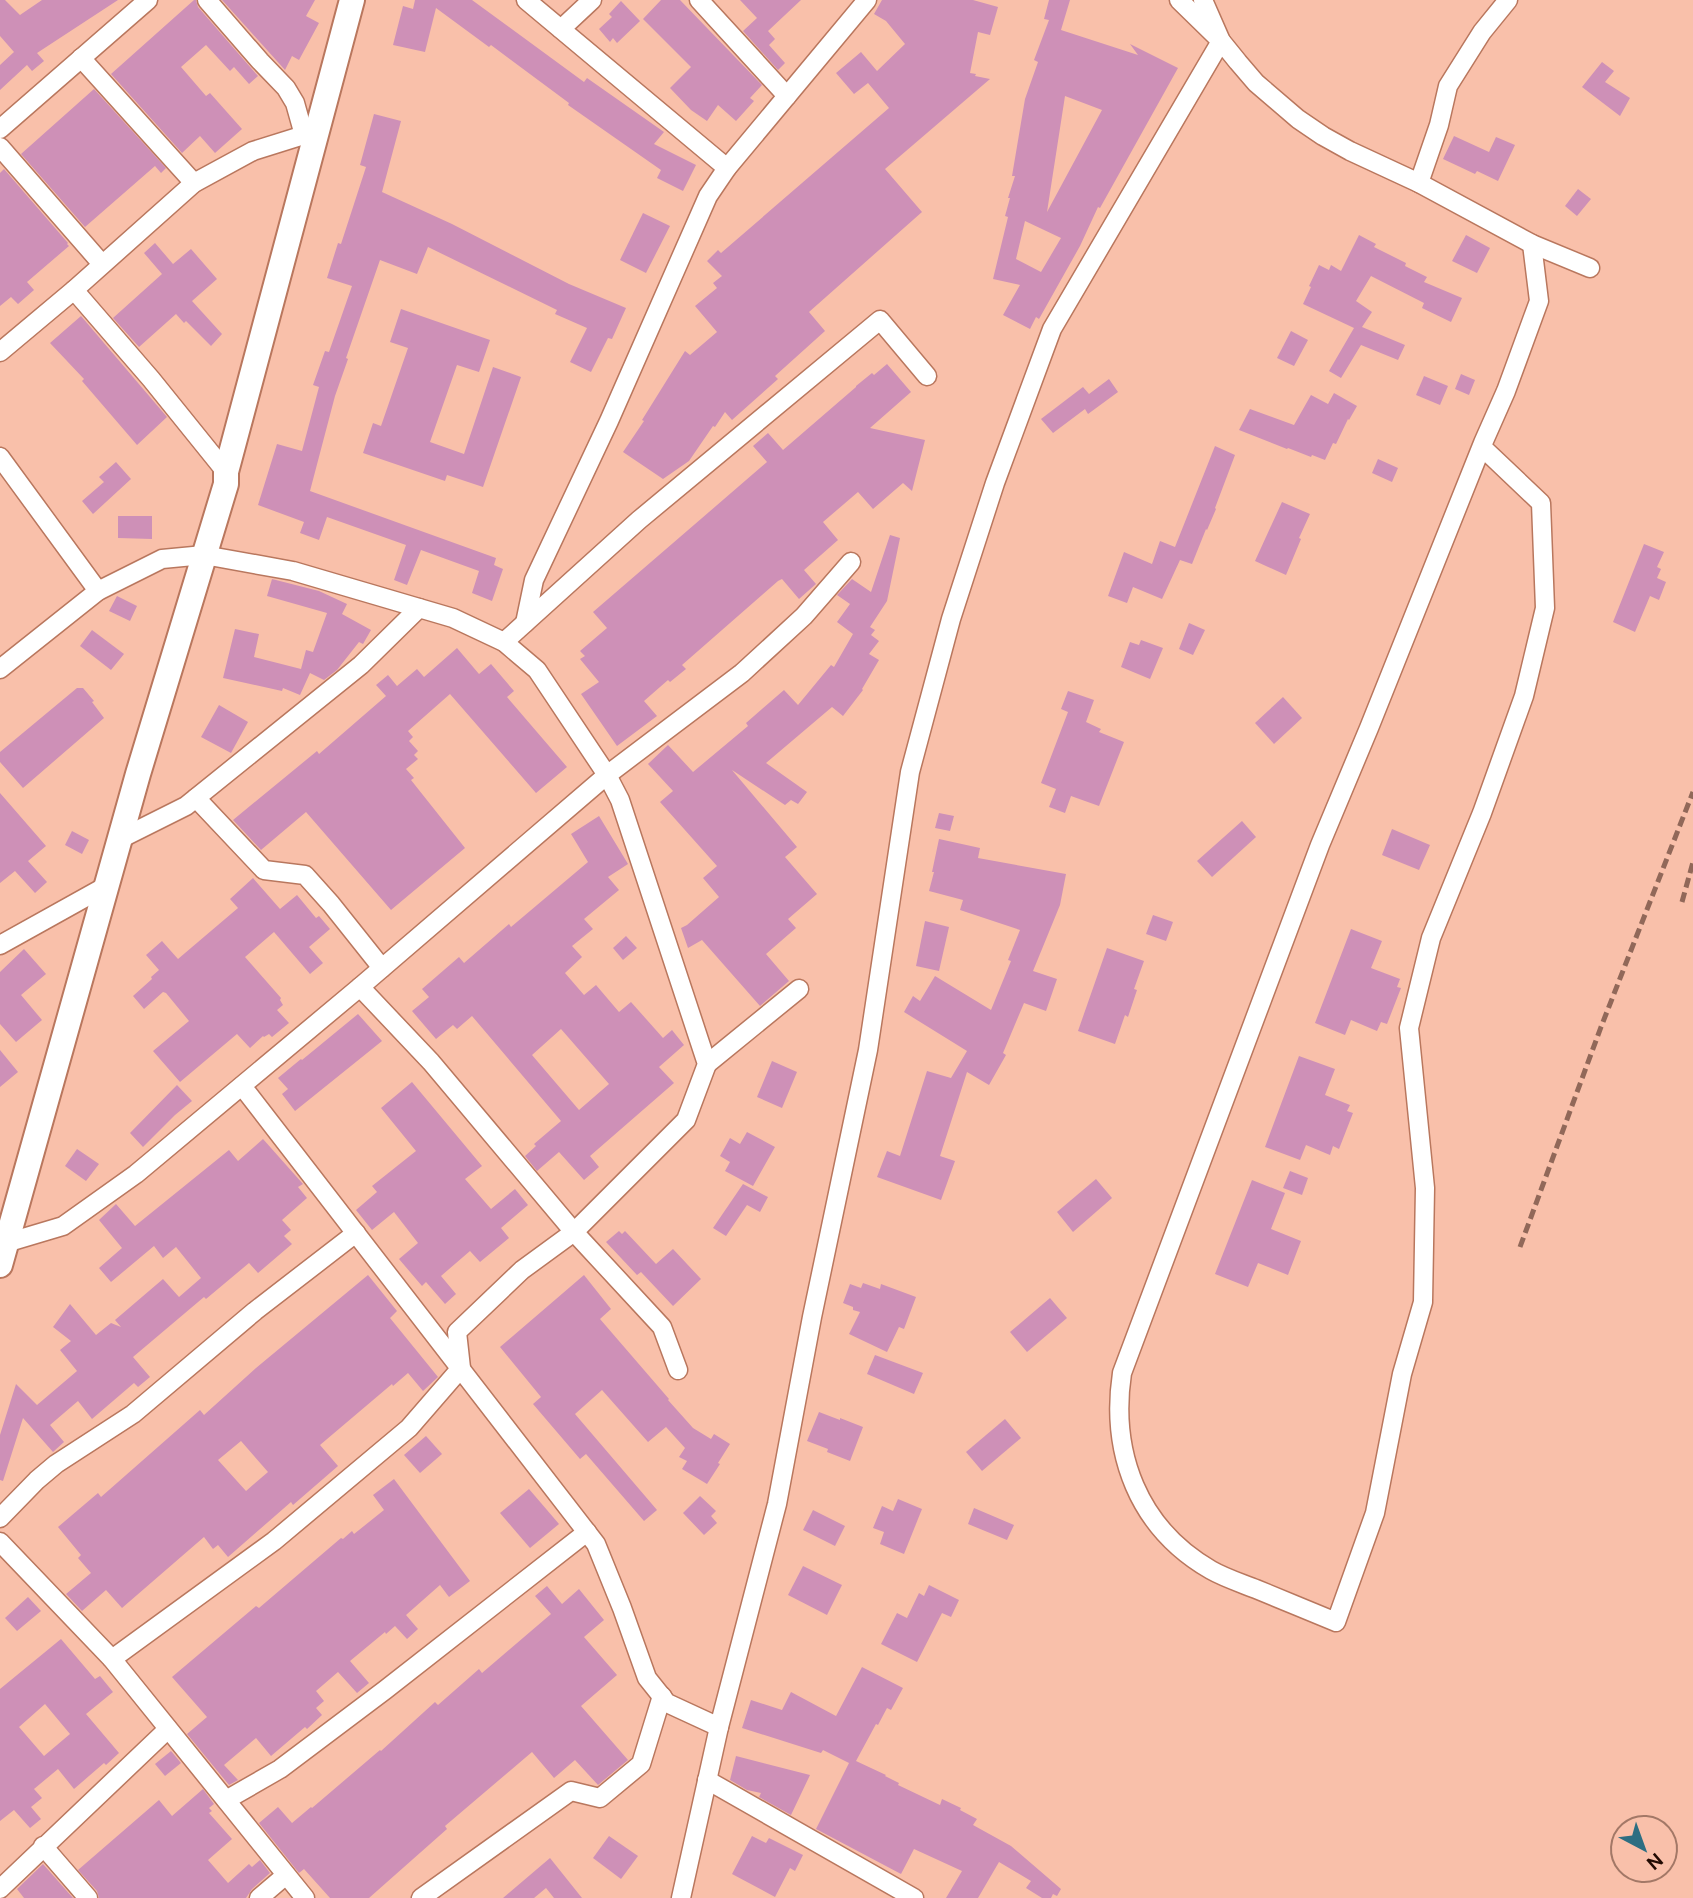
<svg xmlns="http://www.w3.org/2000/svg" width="1693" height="1898" font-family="'DM Sans',sans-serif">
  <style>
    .building { fill: #ce90b7; fill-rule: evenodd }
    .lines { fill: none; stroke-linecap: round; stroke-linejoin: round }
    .street-casing { stroke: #b9775e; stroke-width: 21 }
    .secondary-casing { stroke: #b9775e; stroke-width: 28 }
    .street { stroke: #fff; stroke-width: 18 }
    .secondary { stroke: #fff; stroke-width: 24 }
    .rail { stroke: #916859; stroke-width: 5; stroke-dasharray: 10 5; stroke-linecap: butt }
  </style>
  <rect width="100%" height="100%" fill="#f9c0aa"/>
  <g class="building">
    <path d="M0,0H5L20,15L42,0H118L37,53L44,61L32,71L27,65L0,90V65L14,52L0,36Z"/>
    <path d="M194,0H196L198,7L258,76L249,84L234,67L230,71L206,45L181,67L206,96L210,93L242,129L215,153L200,136L182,153L111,74Z"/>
    <path d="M222,0H315L306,16L319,23L299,60L292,56L285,70Z"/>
    <path d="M415,0H472L584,82L587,78L664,132L654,144L696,165L683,191L657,178L661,170L568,105L569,103L491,45L489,47L436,8L425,52L393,45L403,6L413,9Z"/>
    <path d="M661,0H680L762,85L750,98L754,101L736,121L718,105L707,121L691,110L670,88L691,67L643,19Z"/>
    <path d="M740,0H801L768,31L775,39L769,45L785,63L778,70L743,31L757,18Z"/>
    <path d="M882,0H973L998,7L990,35L978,32L970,73L976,74L975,76L990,79L885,169L922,212L809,312L825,331L775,376L778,379L732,420L725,412L715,427L713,426L689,461L663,479L623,452L644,421L642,420L685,351L690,355L717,332L695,306L717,288L713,283L722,276L707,261L718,250L721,253L889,108L868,83L854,94L836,73L861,52L877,71L905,44L886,21L874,14Z"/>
    <path d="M1049,0H1070L1061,30L1138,55L1130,44L1178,68L1100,208L1098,207L1080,246L1039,319L1036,317L1030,329L1003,315L1020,285L993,279L1008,217L1005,216L1010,198H1008L1015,176H1012L1025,99L1038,62L1034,60L1049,20L1044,19ZM1065,96L1102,110L1047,212ZM1025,221L1061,238L1041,272L1016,259Z"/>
    <path d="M621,1L640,21L617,43L613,38L610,42L599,29L612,17L609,14Z"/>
    <path d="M1602,62L1614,71L1605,82L1630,98L1620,116L1582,87Z"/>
    <path d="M94,89L166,168L161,173L155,166L85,227L21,154Z"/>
    <path d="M374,114L401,121L382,192L452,224L569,284L626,308L612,339L608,338L591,372L570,362L587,328L555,314L557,310L428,247L417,274L380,260L346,358L348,359L335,396L310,491L496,558L494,565L503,569L492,601L472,593L479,571L421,550L407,585L394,580L406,545L327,517L319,540L300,533L304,522L258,505L277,444L302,451L319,387L313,385L325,351L329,352L352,286L327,278L338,243L341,244L366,167L360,165Z"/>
    <path d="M1454,136L1489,152L1496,137L1515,145L1498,181L1477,171L1475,174L1443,159Z"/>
    <path d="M4,169L68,243L67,244L69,246L27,282L34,290L18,304L11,297L0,306V173Z"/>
    <path d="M1578,189L1591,199L1577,216L1565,206Z"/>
    <path d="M643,213L670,226L646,273L620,260Z"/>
    <path d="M1359,235L1376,244L1374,247L1406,263L1405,266L1427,277L1424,282L1462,298L1451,322L1422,308L1424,303L1371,276L1356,301L1372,312L1362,327L1405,345L1398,360L1361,345L1341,378L1329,371L1354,328L1303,304L1311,287L1309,286L1319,265L1329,270L1331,265L1341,271Z"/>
    <path d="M1466,235L1490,248L1477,273L1452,261Z"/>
    <path d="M155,243L173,264L191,249L217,279L192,301L222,334L211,346L186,321L184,323L176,314L139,347L113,318L162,274L144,253Z"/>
    <path d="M401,309L490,340L479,372L457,365L430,442L464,454L493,367L521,377L483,487L447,475L445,481L363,453L373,423L381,426L408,348L390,342Z"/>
    <path d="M81,316L167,417L137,445L82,381L84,379L50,343Z"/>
    <path d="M1291,331L1308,340L1294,366L1277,358Z"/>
    <path d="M887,364L911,392L870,428L925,440L912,491L903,483L873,509L858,492L823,522L838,540L804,570L816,584L799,599L782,579L778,581L682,665L686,669L670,682L668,680L644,701L657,716L617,746L581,694L599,682L580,659L585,656L580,651L607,628L593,612L767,462L753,446L768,433L783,450L856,387V386L872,373L874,375Z"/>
    <path d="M1461,374L1475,380L1469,395L1455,389Z"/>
    <path d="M1424,376L1448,386L1440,405L1416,395Z"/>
    <path d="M1109,379L1118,392L1088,414L1085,409L1053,433L1041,419L1083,387L1089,394Z"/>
    <path d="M1334,393L1357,406L1349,420L1348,419L1336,444L1333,443L1325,460L1312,455L1311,457L1288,448L1287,449L1239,430L1250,409L1294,425L1311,395L1328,404Z"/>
    <path d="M1215,446L1235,455L1215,508L1216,509L1207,530L1206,529L1192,564L1180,560L1162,599L1133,587L1127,603L1108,596L1124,552L1152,564L1160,541L1175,547Z"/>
    <path d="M1378,459L1398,468L1392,482L1372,473Z"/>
    <path d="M116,462L131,479L93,514L82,501L104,482L99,477Z"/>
    <path d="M1282,502L1310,514L1299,538L1301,539L1286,575L1255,561Z"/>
    <path d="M118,516H152V539L118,538Z"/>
    <path d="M890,535L900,538L887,601L870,627L875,630L871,635L879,641L869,654L879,660L862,689L863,690L843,716L832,707L766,763L807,792L798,804L791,800L785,805L732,770L797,847L785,857L817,894L788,919L796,928L766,954L789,981L760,1006L702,940L688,948L681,928L687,925L719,897L703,878L717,866L660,802L673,791L648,764L668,745L693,772L748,726L746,723L784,690L798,705L831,665L834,667L853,634L837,622L850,604L837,595L852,579L871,592Z"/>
    <path d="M1644,544L1664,552L1657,567L1661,569L1657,578L1666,582L1659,600L1650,596L1635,632L1613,622Z"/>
    <path d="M272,579L319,591L347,604L342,614L371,630L363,644L359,642L337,670L324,680L310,673L300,695L283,688L282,691L223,678L235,629L259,634L254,657L301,669L306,650L313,652L327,613L267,596Z"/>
    <path d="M117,596L137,606L130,621L109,611Z"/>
    <path d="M1189,623L1205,630L1193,655L1179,649Z"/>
    <path d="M92,630L124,654L111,670L80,646Z"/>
    <path d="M1141,640L1163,648L1150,679L1121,667L1130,642L1139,645Z"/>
    <path d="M457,648L479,674L491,664L514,691L507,697L567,767L536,793L450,694L408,731L413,737L409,741L418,751L414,755L418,759L406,769L414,778L411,780L465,848L391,910L306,812L261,850L233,820L317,751L319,754L386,696L376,685L388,675L397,686L417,669L424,677Z"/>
    <path d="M77,688H83L94,701L92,702L104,718L23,788L0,762V752Z"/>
    <path d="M1068,691L1094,700L1086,722L1101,729L1099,732L1124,742L1099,806L1071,796L1065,813L1049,807L1056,789L1041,783L1068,712L1061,709Z"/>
    <path d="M1283,697L1302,718L1274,744L1255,723Z"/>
    <path d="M219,705L248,722L231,753L201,737Z"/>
    <path d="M0,793L46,846L28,861L47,882L35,893L15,871L0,883Z"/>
    <path d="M939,813L954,816L950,831L935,828Z"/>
    <path d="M599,816L628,864L608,877L619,890L584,919L593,929L572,946L582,957L565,973L584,995L596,985L619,1012L631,1002L663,1038L672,1030L684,1045L659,1067L674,1083L590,1156L599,1167L584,1180L559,1152L537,1171L525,1156L536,1146L534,1144L561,1121L472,1016L457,1029L453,1025L436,1039L412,1011L429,997L422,989L459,957L464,963L509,924L511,927L588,862L571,834ZM561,1029L609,1084L579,1110L532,1055Z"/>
    <path d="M1242,821L1256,837L1212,877L1197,861Z"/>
    <path d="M1392,829L1430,845L1419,870L1382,855Z"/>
    <path d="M72,831L89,840L82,854L65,845Z"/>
    <path d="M939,839L980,848L978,858L1066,874L1060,905L1033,971L1057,979L1046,1011L1024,1003L1003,1053L1006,1055L989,1085L967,1072L940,1156L955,1161L941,1200L877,1177L887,1151L900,1156L927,1071L951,1078L967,1051L904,1012L913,996L920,1001L935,976L991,1010L1011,961L1008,960L1020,930L960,910L963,900L929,891L934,872H932Z"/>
    <path d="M253,878L280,909L297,895L316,918L319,916L330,929L309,947L323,963L310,974L274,932L245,957L281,998L280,1000L283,1005L277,1010L289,1023L272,1037L269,1034L264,1037L263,1036L250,1048L237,1034L180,1082L153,1051L189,1021L166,993L163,992L144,1009L133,996L152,979L151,977L159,970L146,955L162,941L178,959L238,908L230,899Z"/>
    <path d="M1153,915L1173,922L1166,941L1146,934Z"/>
    <path d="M925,921L949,927L939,971L916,966Z"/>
    <path d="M1351,929L1382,941L1371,968L1400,979L1397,987L1401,988L1387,1024L1381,1022L1377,1031L1351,1020L1345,1035L1315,1023Z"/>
    <path d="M626,936L637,948L623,960L613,948Z"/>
    <path d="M1107,948L1144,961L1134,989L1137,990L1128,1017L1125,1015L1115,1044L1078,1031Z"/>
    <path d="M24,949L46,974L21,995L42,1020L16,1042L0,1024V972Z"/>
    <path d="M358,1014L382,1041L295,1111L282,1094L288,1089L278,1078L301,1059L302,1060Z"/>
    <path d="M0,1050L18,1072L0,1087Z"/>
    <path d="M1299,1056L1335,1069L1325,1095L1350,1105L1347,1111L1353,1113L1339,1149L1333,1146L1330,1155L1306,1145L1300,1160L1265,1147Z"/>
    <path d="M772,1061L797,1072L782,1108L757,1097Z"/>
    <path d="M412,1082L482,1166L465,1179L491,1209L515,1189L528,1205L501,1228L509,1238L480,1262L470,1251L441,1276L456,1294L445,1304L426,1282L422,1286L399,1259L418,1243L394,1212L372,1230L356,1210L377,1192L372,1186L416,1151L381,1108Z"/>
    <path d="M177,1085L192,1101L175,1115L143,1147L130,1133Z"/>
    <path d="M747,1132L775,1147L753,1186L725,1171L730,1162L720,1156L730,1138L740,1144Z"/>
    <path d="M263,1139L303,1184L298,1187L307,1198L282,1220L291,1230L284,1236L292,1244L258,1273L249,1263L206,1299L204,1297L133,1357L150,1377L138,1387L134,1383L92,1419L78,1401L50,1425L64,1442L53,1452L23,1418L3,1481L0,1480V1435L16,1384L37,1405L77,1371L60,1350L71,1341L53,1327L70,1304L96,1335L111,1323L121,1327L115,1320L163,1279L179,1297L201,1278L176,1247L163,1258L154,1246L111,1282L99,1268L122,1248L99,1220L116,1204L135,1226L229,1150L238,1161Z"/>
    <path d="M77,1149L99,1164L86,1181L65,1166Z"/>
    <path d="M1290,1171L1308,1178L1302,1195L1283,1188Z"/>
    <path d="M1096,1179L1112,1198L1073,1232L1057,1212Z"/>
    <path d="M1252,1180L1285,1193L1271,1229L1301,1241L1288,1275L1258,1263L1248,1287L1215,1274Z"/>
    <path d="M743,1184L768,1197L760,1212L747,1205L726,1236L713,1228Z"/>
    <path d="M619,1231L622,1234L625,1231L656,1264L673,1249L701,1279L673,1306L641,1272L637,1275L606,1242Z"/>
    <path d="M368,1275L397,1311L390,1318L438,1377L423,1391L408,1373L393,1386L392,1384L320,1445L338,1466L293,1505L291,1502L228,1557L218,1545L213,1549L204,1537L122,1608L106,1590L82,1611L66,1594L91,1573L78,1558L81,1555L58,1527L98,1493L101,1497L200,1410L204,1415L256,1368ZM241,1441L268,1472L246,1491L218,1460Z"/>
    <path d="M584,1275L611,1309L600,1319L669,1399L668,1400L693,1428L711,1439L714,1434L730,1444L718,1463L720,1464L707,1484L682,1469L687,1461L679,1457L685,1448L666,1427L648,1442L602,1390L575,1414L657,1510L644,1521L586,1454L580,1459L533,1404L541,1397L500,1347Z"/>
    <path d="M863,1283L880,1289L881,1284L916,1297L904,1329L899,1327L887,1352L849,1334L860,1312L853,1310V1307L843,1303L850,1284L861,1288Z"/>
    <path d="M1050,1298L1067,1318L1027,1352L1010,1332Z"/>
    <path d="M875,1355L923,1373L914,1394L867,1374Z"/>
    <path d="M819,1412L840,1420V1418L863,1427L850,1461L827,1452L828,1449L807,1441Z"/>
    <path d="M1005,1419L1021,1438L982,1471L966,1452Z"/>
    <path d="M426,1436L442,1454L420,1473L404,1455Z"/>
    <path d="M394,1479L470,1581L449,1597L440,1585L406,1615L418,1629L407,1639L395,1626L386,1634L385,1632L350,1661L369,1683L357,1693L338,1672L316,1691L324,1701L316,1708L322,1715L307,1729L305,1727L271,1756L256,1738L224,1765L238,1780L229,1785L187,1734L207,1717L172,1677L256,1606L259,1608L341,1538L343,1539L352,1531L354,1534L384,1510L373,1495Z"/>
    <path d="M529,1489L559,1524L530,1548L500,1513Z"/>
    <path d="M700,1496L716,1511L711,1516L717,1523L704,1535L683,1513Z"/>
    <path d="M898,1499L922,1509L904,1554L880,1544L884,1532L873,1528L882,1506L893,1511Z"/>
    <path d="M974,1508L1014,1525L1007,1540L968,1524Z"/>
    <path d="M813,1510L845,1526L835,1546L803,1530Z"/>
    <path d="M803,1566L842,1585L827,1615L788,1595Z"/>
    <path d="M929,1585L959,1600L951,1617L942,1613L917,1662L881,1644L897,1613L907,1618L919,1593L924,1596Z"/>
    <path d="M547,1586L562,1604L579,1589L604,1620L584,1637L617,1675L581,1706L628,1760L598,1785L575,1760L554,1778L532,1752L445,1826L447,1829L369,1898H330L304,1869L299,1873L259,1823L278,1807L292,1823L311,1807L312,1808L380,1750L381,1751L435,1702L438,1705L479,1669L482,1673L551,1614L535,1596Z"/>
    <path d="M28,1597L41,1611L17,1631L5,1618Z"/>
    <path d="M61,1639L95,1679L100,1676L113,1692L86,1714L119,1753L106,1765L104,1763L74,1789L58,1769L34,1789L42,1798L31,1807L41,1819L30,1828L14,1810L0,1821V1689ZM45,1704L70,1734L44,1756L19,1727Z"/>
    <path d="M862,1667L903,1688L891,1710L887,1708L878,1725L876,1724L856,1761L886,1775L885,1776L899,1783L898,1785L940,1805L942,1799L961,1808L960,1810L977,1819L973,1825L1011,1846L1061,1889L1057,1896L1053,1894L1051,1898H1042L1026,1888L1031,1881L999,1862L978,1898H946L962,1871L914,1849L901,1874L816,1829L849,1763L823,1750L821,1753L742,1728L751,1700L782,1710L791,1692L836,1716Z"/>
    <path d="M171,1751L181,1763L165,1776L155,1764Z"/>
    <path d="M736,1756L810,1775L791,1815L759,1797L761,1793L747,1790L730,1780Z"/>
    <path d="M203,1789L214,1804L209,1808L212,1811L209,1813L232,1839L208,1860L228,1883L249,1864L252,1867L260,1860L270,1873L252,1889L246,1898H99L97,1891L78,1870L159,1800L172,1816Z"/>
    <path d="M609,1836L638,1856L621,1879L593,1858Z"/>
    <path d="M752,1836L766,1843L769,1838L803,1855L795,1871L790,1868L775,1897L732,1874Z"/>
    <path d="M550,1858L582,1898H554L546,1888L534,1898H503Z"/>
    <path d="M43,1864L73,1898H24L17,1889Z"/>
  </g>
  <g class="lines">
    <defs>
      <g id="street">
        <path d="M207,0L260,61L286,88L295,103L304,135"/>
        <path d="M526,0L727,168"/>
        <path d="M699,0L787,96"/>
        <path d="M1203,0L1221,41L1238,62L1256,83L1298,119L1323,136L1350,151L1419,183L1532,244L1590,268"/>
        <path d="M561,29L592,0"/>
        <path d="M81,58L194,183"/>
        <path d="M0,129L148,0"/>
        <path d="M0,147L102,264"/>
        <path d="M1419,183L1439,125L1448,86L1482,32L1508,0"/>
        <path d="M74,290L151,379L226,472"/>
        <path d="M0,352L74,290L194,183L253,151L304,135H316"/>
        <path d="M1482,447L1541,503L1545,608L1524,696L1482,813L1431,938L1409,1028L1425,1188L1423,1302L1402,1374L1375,1513L1336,1622C1309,1611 1283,1600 1256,1589C1241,1583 1225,1578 1211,1570C1138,1528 1110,1453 1122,1373L1320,845L1369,728L1483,443L1506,391L1539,301L1532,244"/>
        <path d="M0,457L98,591"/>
        <path d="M525,623L534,580L609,421L708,196L727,168L867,0"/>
        <path d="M504,642L639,520L880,320L927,376"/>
        <path d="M0,669L98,591L162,559L204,555L293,571L453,618L504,642L537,670L607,775L620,800L707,1064L686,1120L574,1232L522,1270L457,1332L461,1368L409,1428L274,1541L112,1659"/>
        <path d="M196,798L264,870L305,875L331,904L382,968"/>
        <path d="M120,839L186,806L361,665L419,608"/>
        <path d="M0,945L106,886"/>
        <path d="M360,987L431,1062L574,1232L662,1327L678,1370"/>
        <path d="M707,1064L799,989"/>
        <path d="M242,1086L596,1544L622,1608L647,1678L667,1703L719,1727"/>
        <path d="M0,1247L6,1243L63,1226L136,1174L360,987L607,775L742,673L804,616L851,562"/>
        <path d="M0,1518L37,1480L56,1464L133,1414L255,1311L356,1233"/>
        <path d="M0,1542L112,1659L305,1898"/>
        <path d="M707,1780L914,1898"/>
        <path d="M226,1800L280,1769L385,1690L587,1532"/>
        <path d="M43,1846L88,1898"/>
        <path d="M0,1889L168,1729"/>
        <path d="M259,1898L286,1875"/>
        <path d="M421,1898L571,1791L600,1798L641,1764L662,1696"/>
        <path d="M681,1898L719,1727L777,1504L812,1317L868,1050L910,772L951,619L995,483L1052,329L1221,41L1179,0"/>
      </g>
      <path id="secondary" d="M0,1265L138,774L226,484V472L352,0"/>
    </defs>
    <use href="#street" class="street-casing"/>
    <use href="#secondary" class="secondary-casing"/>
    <use href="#street" class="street"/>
    <use href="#secondary" class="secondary"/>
    <g class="rail">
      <path d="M1682,902L1693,862"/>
      <path d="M1520,1247L1601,1027L1693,792"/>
    </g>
  </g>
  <g transform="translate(1644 1849) rotate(139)"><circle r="33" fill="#f9c0aa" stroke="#a37867" stroke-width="2"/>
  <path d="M0-5L12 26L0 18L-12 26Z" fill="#2d6e82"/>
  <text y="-10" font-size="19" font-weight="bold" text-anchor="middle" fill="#230b03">N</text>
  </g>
</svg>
